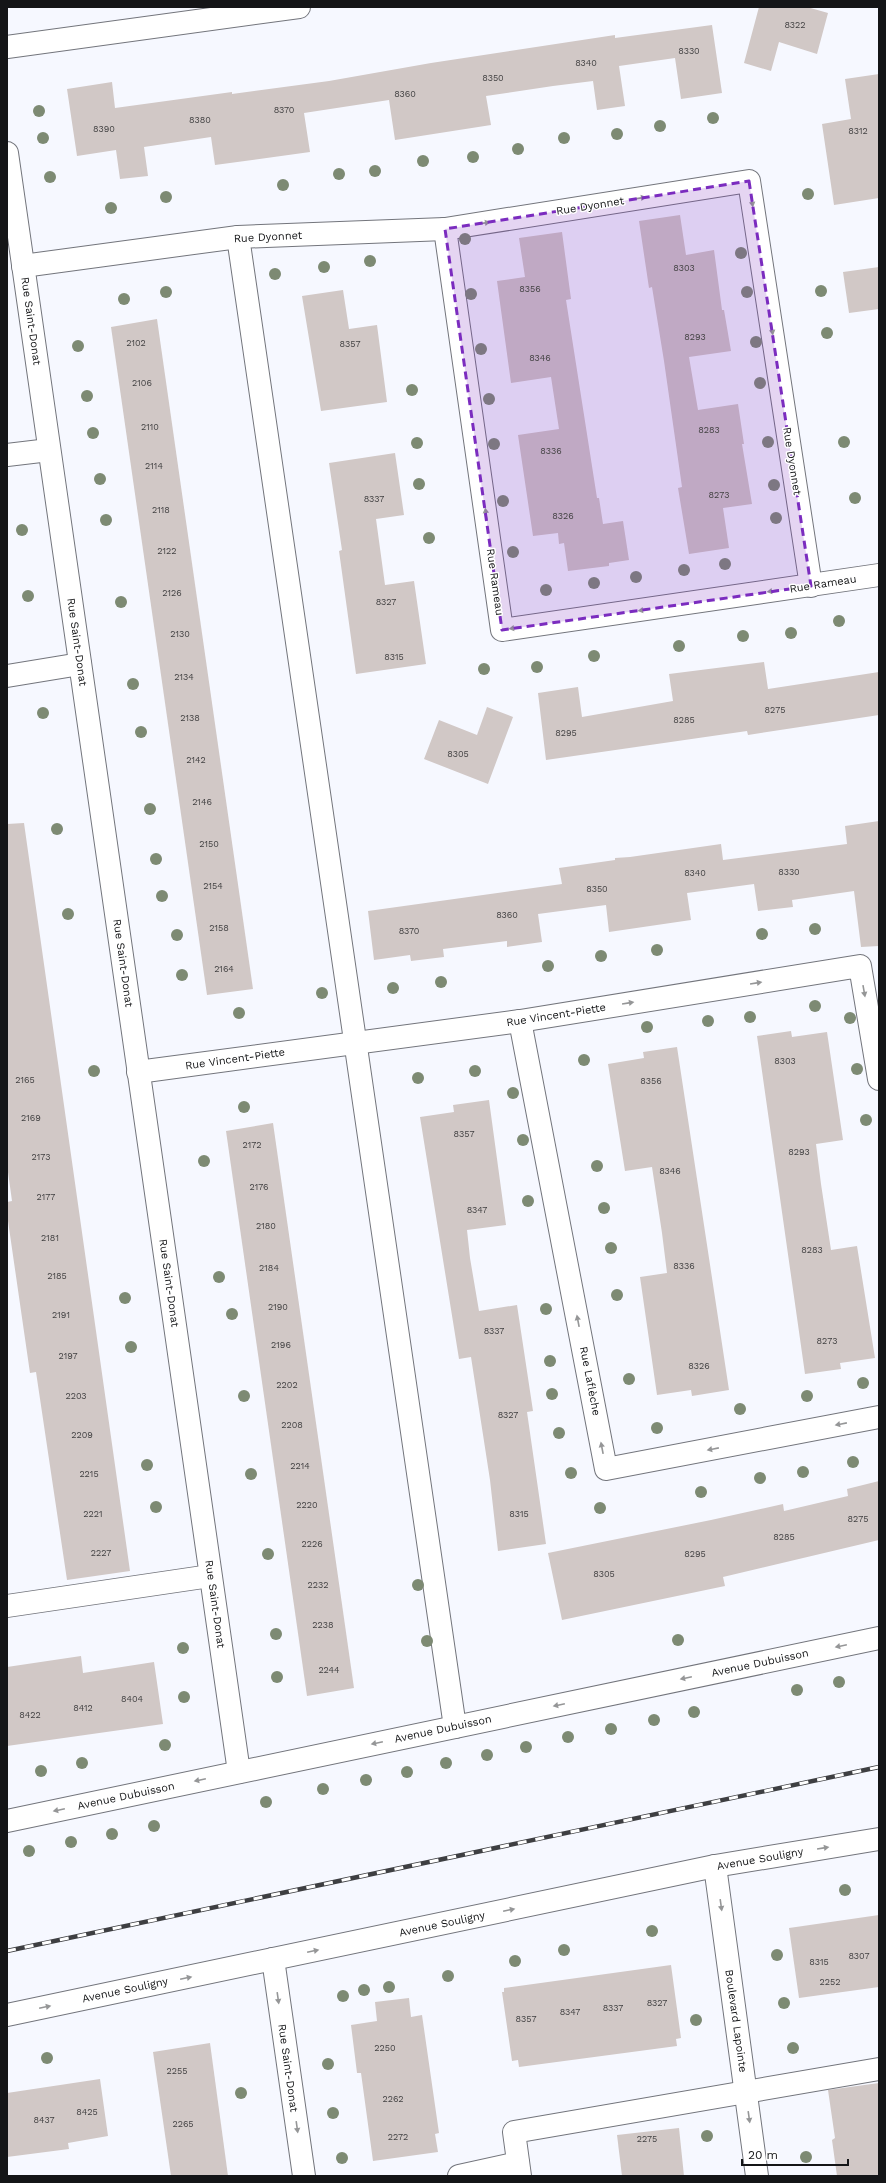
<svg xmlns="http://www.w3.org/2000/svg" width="886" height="2183" font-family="'Work Sans',sans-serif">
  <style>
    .building { fill: #d1c8c6 }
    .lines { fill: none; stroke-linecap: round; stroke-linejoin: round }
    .minor-casing { stroke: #73757c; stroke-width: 24 }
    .minor { stroke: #fff; stroke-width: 22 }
    .rail-casing { stroke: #3e3f42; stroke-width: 4.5 }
    .rail { stroke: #fff; stroke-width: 3; stroke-dasharray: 9; stroke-linecap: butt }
    .tree { fill: #7d8a73 }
    .oneway { fill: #959697 }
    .marked { fill: #7b2cbf; fill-opacity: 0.2; stroke: #7b2cbf; stroke-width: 3; stroke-dasharray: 8 5; stroke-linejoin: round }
    .labels { text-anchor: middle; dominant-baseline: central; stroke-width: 3; stroke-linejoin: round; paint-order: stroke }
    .number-label { font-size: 9px; fill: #434243 }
    .street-label { font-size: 11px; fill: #141517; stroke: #fff }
  </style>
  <rect width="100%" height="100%" fill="#f6f8ff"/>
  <g class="building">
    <path d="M759,7H807L828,13L817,54L779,42L771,71L744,63Z"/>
    <path d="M712,25L722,93L681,99L675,58L619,66L625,106L597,110L593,81L553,86L486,96L491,125L395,140L389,100L304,113L310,152L215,165L211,137L144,147L148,176L120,179L116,150L77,156L67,89L112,82L115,108L232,92V94L329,81L431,63L615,35V38Z"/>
    <path d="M879,74V198L834,205L822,124L851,119L845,79Z"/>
    <path d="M680,215L686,255L714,250L722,310H724L731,351L689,357L698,410L738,404L744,444H742L752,504L723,508L729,548L689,554L678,488L682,487L664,361L652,287L649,288L639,221Z"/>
    <path d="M562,232L571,299L566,300L597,498H599L603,524L623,521L629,560L609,563V566L568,571L564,543L559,544L558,533L533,536L518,435L559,429L551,377L511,383L497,281L525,277L519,238Z"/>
    <path d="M879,267V309L849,313L843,272Z"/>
    <path d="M343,290L349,329L377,325L387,402L321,411L302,296Z"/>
    <path d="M157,319L253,989L207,995L111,327Z"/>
    <path d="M395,453L404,515L376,519L385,585L414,581L426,664L356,674L339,551L342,550L329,463Z"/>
    <path d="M764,662L768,689L879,672V715L748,735L747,731L546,760L538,693L578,687L582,717L673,701L669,674Z"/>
    <path d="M487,707L513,717L488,784L424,759L439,720L477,735Z"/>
    <path d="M879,821V946L861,947L854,891L792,900L793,907L758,911L754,884L687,893L691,920L609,932L606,905L538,914L542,942L507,947V941L443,949L444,957L411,961L410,955L374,960L368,911L562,884L559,868L615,860V858L630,857L721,844L723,860L847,844L845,826Z"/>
    <path d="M24,823L130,1571L67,1580L36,1372L30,1373L7,1214V1202L12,1201L7,1165V824Z"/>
    <path d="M791,1031L792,1037L827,1032L843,1140L816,1144L821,1184L831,1250L857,1246L875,1358L840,1363L841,1369L805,1374L757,1036Z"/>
    <path d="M677,1047L729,1390L692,1396L691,1390L657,1395L640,1277L667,1273L662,1233L652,1167L625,1171L608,1064L644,1058L643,1052Z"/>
    <path d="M489,1100L506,1225L467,1230L470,1258L479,1311L517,1305L533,1411L527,1412L546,1544L498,1551L490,1480L471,1357L459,1359L420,1117L454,1112L453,1105Z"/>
    <path d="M273,1123L354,1688L307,1696L226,1131Z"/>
    <path d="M879,1481V1540L723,1577L725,1586L562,1620L548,1553L711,1520L783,1504L784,1511L848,1496L847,1489Z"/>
    <path d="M81,1656L83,1673L154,1662L163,1724L7,1746V1667Z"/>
    <path d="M879,1915V1987L799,1998L789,1928Z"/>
    <path d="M671,1965L681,2038L676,2039L677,2046L519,2067L518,2060L512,2061L502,1992H504V1988Z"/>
    <path d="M409,1998L411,2017L422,2015L439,2133L435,2134L438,2152L373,2161L361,2073H357L351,2025L377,2021L375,2002Z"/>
    <path d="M210,2043L228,2176H171L153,2052Z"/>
    <path d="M100,2079L108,2136L68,2143L69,2149L7,2157V2093Z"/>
    <path d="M879,2083V2176H837L832,2140L835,2138L828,2090Z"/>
    <path d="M679,2128L684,2176H622L617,2135Z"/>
  </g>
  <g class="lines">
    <defs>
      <g id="minor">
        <path d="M7,47L299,7"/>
        <path d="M7,153L239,1772"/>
        <path d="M445,229L502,630L879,575"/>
        <path d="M238,237L455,1727"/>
        <path d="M23,266L238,237L445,229L749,181L811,586"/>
        <path d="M7,455L49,450"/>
        <path d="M7,676L80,664"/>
        <path d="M520,1021L606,1469L879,1417"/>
        <path d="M138,1072L520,1021L860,966L879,1079"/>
        <path d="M7,1606L210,1576"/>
        <path d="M7,1821L879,1638"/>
        <path d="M715,1866L757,2176"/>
        <path d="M273,1959L304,2176"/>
        <path d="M7,2015L715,1866L879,1839"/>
        <path d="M459,2176L518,2163"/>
        <path d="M520,2176L514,2132L879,2069"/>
      </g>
    </defs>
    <use href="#minor" class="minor-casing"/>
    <use href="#minor" class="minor"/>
    <defs>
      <path id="rail" d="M7,1951L879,1767"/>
    </defs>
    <use href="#rail" class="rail-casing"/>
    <use href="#rail" class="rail"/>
  </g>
  <g class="tree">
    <circle cx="39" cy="111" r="6"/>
    <circle cx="713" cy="118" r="6"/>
    <circle cx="660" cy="126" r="6"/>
    <circle cx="617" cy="134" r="6"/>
    <circle cx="43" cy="138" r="6"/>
    <circle cx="564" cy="138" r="6"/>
    <circle cx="518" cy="149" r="6"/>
    <circle cx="473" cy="157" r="6"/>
    <circle cx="423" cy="161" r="6"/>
    <circle cx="375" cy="171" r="6"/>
    <circle cx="339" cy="174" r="6"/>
    <circle cx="50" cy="177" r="6"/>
    <circle cx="283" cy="185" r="6"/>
    <circle cx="808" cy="194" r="6"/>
    <circle cx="166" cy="197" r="6"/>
    <circle cx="111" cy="208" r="6"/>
    <circle cx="465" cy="239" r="6"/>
    <circle cx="741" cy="253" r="6"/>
    <circle cx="370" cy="261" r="6"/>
    <circle cx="324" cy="267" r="6"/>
    <circle cx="275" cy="274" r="6"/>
    <circle cx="821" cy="291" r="6"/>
    <circle cx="166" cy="292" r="6"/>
    <circle cx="747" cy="292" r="6"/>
    <circle cx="471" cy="294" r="6"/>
    <circle cx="124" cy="299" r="6"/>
    <circle cx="827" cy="333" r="6"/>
    <circle cx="756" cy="342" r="6"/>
    <circle cx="78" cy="346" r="6"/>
    <circle cx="481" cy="349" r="6"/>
    <circle cx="760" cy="383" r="6"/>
    <circle cx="412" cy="390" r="6"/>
    <circle cx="87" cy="396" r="6"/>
    <circle cx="489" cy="399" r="6"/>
    <circle cx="93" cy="433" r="6"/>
    <circle cx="768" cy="442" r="6"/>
    <circle cx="844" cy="442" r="6"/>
    <circle cx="417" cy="443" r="6"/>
    <circle cx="494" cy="444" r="6"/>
    <circle cx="100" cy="479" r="6"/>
    <circle cx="419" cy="484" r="6"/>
    <circle cx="774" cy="485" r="6"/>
    <circle cx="855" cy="498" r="6"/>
    <circle cx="503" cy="501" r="6"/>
    <circle cx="776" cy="518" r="6"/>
    <circle cx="106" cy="520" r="6"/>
    <circle cx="22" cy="530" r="6"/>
    <circle cx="429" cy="538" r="6"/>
    <circle cx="513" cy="552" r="6"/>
    <circle cx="725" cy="564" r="6"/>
    <circle cx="684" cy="570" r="6"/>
    <circle cx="636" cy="577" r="6"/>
    <circle cx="594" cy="583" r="6"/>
    <circle cx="546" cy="590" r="6"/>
    <circle cx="28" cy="596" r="6"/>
    <circle cx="121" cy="602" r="6"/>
    <circle cx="839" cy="621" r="6"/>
    <circle cx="791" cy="633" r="6"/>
    <circle cx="743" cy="636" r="6"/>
    <circle cx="679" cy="646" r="6"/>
    <circle cx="594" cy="656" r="6"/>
    <circle cx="537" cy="667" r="6"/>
    <circle cx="484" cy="669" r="6"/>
    <circle cx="133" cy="684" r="6"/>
    <circle cx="43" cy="713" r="6"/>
    <circle cx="141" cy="732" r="6"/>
    <circle cx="150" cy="809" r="6"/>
    <circle cx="57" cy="829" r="6"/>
    <circle cx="156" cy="859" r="6"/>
    <circle cx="162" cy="896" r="6"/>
    <circle cx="68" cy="914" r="6"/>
    <circle cx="815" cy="929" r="6"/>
    <circle cx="762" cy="934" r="6"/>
    <circle cx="177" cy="935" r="6"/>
    <circle cx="657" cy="950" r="6"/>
    <circle cx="601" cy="956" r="6"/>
    <circle cx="548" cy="966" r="6"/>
    <circle cx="182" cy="975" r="6"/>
    <circle cx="441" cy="982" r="6"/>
    <circle cx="393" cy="988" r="6"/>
    <circle cx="322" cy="993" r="6"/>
    <circle cx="815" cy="1006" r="6"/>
    <circle cx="239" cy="1013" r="6"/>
    <circle cx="750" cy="1017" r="6"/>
    <circle cx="850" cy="1018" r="6"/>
    <circle cx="708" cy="1021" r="6"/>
    <circle cx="647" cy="1027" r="6"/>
    <circle cx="584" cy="1060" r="6"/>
    <circle cx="857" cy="1069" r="6"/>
    <circle cx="94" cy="1071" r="6"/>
    <circle cx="475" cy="1071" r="6"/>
    <circle cx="418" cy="1078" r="6"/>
    <circle cx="513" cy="1093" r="6"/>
    <circle cx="244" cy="1107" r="6"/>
    <circle cx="866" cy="1120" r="6"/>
    <circle cx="523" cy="1140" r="6"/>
    <circle cx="204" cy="1161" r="6"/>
    <circle cx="597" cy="1166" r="6"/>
    <circle cx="528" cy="1201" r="6"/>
    <circle cx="604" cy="1208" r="6"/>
    <circle cx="611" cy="1248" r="6"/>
    <circle cx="219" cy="1277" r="6"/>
    <circle cx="617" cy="1295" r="6"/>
    <circle cx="125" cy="1298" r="6"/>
    <circle cx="546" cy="1309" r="6"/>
    <circle cx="232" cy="1314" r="6"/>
    <circle cx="131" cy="1347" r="6"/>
    <circle cx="550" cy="1361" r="6"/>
    <circle cx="629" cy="1379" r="6"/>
    <circle cx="863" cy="1383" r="6"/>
    <circle cx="552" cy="1394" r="6"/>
    <circle cx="244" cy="1396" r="6"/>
    <circle cx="807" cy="1396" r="6"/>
    <circle cx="740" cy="1409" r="6"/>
    <circle cx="657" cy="1428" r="6"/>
    <circle cx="559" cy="1433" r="6"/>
    <circle cx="853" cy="1462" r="6"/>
    <circle cx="147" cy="1465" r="6"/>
    <circle cx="803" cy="1472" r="6"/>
    <circle cx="571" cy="1473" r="6"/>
    <circle cx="251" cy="1474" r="6"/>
    <circle cx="760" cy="1478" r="6"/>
    <circle cx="701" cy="1492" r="6"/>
    <circle cx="156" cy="1507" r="6"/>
    <circle cx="600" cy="1508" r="6"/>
    <circle cx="268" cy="1554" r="6"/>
    <circle cx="418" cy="1585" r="6"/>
    <circle cx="276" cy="1634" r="6"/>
    <circle cx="678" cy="1640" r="6"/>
    <circle cx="427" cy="1641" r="6"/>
    <circle cx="183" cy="1648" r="6"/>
    <circle cx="277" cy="1677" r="6"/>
    <circle cx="839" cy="1682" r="6"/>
    <circle cx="797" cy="1690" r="6"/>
    <circle cx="184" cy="1697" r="6"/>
    <circle cx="694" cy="1712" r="6"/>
    <circle cx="654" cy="1720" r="6"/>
    <circle cx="611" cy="1729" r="6"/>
    <circle cx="568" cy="1737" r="6"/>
    <circle cx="165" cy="1745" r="6"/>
    <circle cx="526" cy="1747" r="6"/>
    <circle cx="487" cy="1755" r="6"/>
    <circle cx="82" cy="1763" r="6"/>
    <circle cx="446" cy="1763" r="6"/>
    <circle cx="41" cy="1771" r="6"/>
    <circle cx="407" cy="1772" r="6"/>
    <circle cx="366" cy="1780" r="6"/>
    <circle cx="323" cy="1789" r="6"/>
    <circle cx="266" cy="1802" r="6"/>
    <circle cx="154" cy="1826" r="6"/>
    <circle cx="112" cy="1834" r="6"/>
    <circle cx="71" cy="1842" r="6"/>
    <circle cx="29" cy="1851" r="6"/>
    <circle cx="845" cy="1890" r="6"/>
    <circle cx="652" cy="1931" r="6"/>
    <circle cx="564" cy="1950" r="6"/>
    <circle cx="777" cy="1955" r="6"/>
    <circle cx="515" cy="1961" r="6"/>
    <circle cx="448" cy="1976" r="6"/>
    <circle cx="389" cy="1987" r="6"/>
    <circle cx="364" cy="1990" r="6"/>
    <circle cx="343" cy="1996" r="6"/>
    <circle cx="784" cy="2003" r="6"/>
    <circle cx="696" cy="2020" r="6"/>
    <circle cx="793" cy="2048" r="6"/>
    <circle cx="47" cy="2058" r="6"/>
    <circle cx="328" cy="2064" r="6"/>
    <circle cx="241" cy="2093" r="6"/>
    <circle cx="333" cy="2113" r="6"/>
    <circle cx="707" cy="2136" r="6"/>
    <circle cx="806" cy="2157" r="6"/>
    <circle cx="342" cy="2158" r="6"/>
  </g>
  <defs><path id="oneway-solid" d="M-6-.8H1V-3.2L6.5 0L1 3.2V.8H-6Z"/></defs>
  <g class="oneway">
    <use href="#oneway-solid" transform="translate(640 198) rotate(-9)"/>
    <use href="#oneway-solid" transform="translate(752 201) rotate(81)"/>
    <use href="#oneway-solid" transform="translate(484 223) rotate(-9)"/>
    <use href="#oneway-solid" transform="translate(772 329) rotate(81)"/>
    <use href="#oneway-solid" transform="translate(486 514) rotate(-98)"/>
    <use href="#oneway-solid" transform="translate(773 591) rotate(172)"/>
    <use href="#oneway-solid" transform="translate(644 610) rotate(172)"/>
    <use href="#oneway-solid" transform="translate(515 628) rotate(172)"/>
    <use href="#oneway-solid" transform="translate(756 983) rotate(-9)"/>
    <use href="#oneway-solid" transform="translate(864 991) rotate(80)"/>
    <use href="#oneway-solid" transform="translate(628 1003) rotate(-9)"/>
    <use href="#oneway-solid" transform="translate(578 1321) rotate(-101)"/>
    <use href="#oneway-solid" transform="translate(841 1424) rotate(169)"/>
    <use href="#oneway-solid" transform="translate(602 1448) rotate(-101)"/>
    <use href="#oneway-solid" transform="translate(713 1449) rotate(169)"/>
    <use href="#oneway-solid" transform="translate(841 1646) rotate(168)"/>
    <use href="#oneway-solid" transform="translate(686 1678) rotate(168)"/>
    <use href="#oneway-solid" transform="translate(559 1705) rotate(168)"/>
    <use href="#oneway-solid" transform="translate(377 1743) rotate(168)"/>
    <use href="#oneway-solid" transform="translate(200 1780) rotate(168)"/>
    <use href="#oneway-solid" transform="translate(59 1810) rotate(168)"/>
    <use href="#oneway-solid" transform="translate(823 1848) rotate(-9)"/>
    <use href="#oneway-solid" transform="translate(721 1905) rotate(82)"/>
    <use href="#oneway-solid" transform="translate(509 1910) rotate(-12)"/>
    <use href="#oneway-solid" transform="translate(313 1951) rotate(-12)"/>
    <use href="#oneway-solid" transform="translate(186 1978) rotate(-12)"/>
    <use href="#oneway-solid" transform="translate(278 1998) rotate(82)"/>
    <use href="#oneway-solid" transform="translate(45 2007) rotate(-12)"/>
    <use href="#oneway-solid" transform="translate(749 2117) rotate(82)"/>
    <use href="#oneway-solid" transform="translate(297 2127) rotate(82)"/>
  </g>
  <path class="marked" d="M749,181L811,586L502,630L445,229Z"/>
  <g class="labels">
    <g class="number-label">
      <text x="795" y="25">8322</text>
      <text x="689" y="51">8330</text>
      <text x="586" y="63">8340</text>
      <text x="493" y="78">8350</text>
      <text x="405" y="94">8360</text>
      <text x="284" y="110">8370</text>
      <text x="200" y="120">8380</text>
      <text x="104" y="129">8390</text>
      <text x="858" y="131">8312</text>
      <text x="684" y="268">8303</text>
      <text x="530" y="289">8356</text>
      <text x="695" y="337">8293</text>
      <text x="136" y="343">2102</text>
      <text x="350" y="344">8357</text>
      <text x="540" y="358">8346</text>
      <text x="142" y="383">2106</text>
      <text x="150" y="427">2110</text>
      <text x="709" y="430">8283</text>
      <text x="551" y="451">8336</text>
      <text x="154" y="466">2114</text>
      <text x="719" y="495">8273</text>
      <text x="374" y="499">8337</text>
      <text x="161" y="510">2118</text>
      <text x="563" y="516">8326</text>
      <text x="167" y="551">2122</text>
      <text x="172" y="593">2126</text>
      <text x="386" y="602">8327</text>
      <text x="180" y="634">2130</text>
      <text x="394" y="657">8315</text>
      <text x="184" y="677">2134</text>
      <text x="775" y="710">8275</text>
      <text x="190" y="718">2138</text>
      <text x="684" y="720">8285</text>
      <text x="566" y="733">8295</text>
      <text x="458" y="754">8305</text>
      <text x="196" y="760">2142</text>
      <text x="202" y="802">2146</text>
      <text x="209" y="844">2150</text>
      <text x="789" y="872">8330</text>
      <text x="695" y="873">8340</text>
      <text x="213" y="886">2154</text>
      <text x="597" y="889">8350</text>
      <text x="507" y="915">8360</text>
      <text x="219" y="928">2158</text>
      <text x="409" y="931">8370</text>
      <text x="224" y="969">2164</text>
      <text x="785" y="1061">8303</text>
      <text x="25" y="1080">2165</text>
      <text x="651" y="1081">8356</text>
      <text x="31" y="1118">2169</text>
      <text x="464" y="1134">8357</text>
      <text x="252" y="1145">2172</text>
      <text x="799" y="1152">8293</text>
      <text x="41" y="1157">2173</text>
      <text x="670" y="1171">8346</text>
      <text x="259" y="1187">2176</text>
      <text x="46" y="1197">2177</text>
      <text x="477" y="1210">8347</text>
      <text x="266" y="1226">2180</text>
      <text x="50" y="1238">2181</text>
      <text x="812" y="1250">8283</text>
      <text x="684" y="1266">8336</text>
      <text x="269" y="1268">2184</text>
      <text x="57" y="1276">2185</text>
      <text x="278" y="1307">2190</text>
      <text x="61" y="1315">2191</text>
      <text x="494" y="1331">8337</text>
      <text x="827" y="1341">8273</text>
      <text x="281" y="1345">2196</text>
      <text x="68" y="1356">2197</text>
      <text x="699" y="1366">8326</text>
      <text x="287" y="1385">2202</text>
      <text x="76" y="1396">2203</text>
      <text x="508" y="1415">8327</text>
      <text x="292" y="1425">2208</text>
      <text x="82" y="1435">2209</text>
      <text x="300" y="1466">2214</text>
      <text x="89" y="1474">2215</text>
      <text x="307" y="1505">2220</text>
      <text x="93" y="1514">2221</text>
      <text x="519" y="1514">8315</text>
      <text x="858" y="1519">8275</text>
      <text x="784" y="1537">8285</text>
      <text x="312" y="1544">2226</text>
      <text x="101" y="1553">2227</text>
      <text x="695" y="1554">8295</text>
      <text x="604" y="1574">8305</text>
      <text x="318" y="1585">2232</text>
      <text x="323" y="1625">2238</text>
      <text x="329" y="1670">2244</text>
      <text x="132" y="1699">8404</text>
      <text x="83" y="1708">8412</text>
      <text x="30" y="1715">8422</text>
      <text x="859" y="1956">8307</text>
      <text x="819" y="1962">8315</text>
      <text x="830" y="1982">2252</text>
      <text x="657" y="2003">8327</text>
      <text x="613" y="2008">8337</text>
      <text x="570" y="2012">8347</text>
      <text x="526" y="2019">8357</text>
      <text x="385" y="2048">2250</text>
      <text x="177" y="2071">2255</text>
      <text x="393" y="2099">2262</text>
      <text x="87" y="2112">8425</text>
      <text x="44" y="2120">8437</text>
      <text x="183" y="2124">2265</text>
      <text x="398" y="2137">2272</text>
      <text x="647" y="2139">2275</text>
    </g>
    <g class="street-label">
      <text transform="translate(590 206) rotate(-9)">Rue Dyonnet</text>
      <text transform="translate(268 237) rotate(-3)">Rue Dyonnet</text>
      <text transform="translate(31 321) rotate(82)">Rue Saint-Donat</text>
      <text transform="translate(792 461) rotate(81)">Rue Dyonnet</text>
      <text transform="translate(495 582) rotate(82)">Rue Rameau</text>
      <text transform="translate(823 584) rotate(-9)">Rue Rameau</text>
      <text transform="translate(77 642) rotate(82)">Rue Saint-Donat</text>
      <text transform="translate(123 963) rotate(82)">Rue Saint-Donat</text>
      <text transform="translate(556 1015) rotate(-9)">Rue Vincent-Piette</text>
      <text transform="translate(235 1059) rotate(-8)">Rue Vincent-Piette</text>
      <text transform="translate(169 1283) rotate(82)">Rue Saint-Donat</text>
      <text transform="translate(590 1381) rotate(79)">Rue Laflèche</text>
      <text transform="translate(215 1604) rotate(82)">Rue Saint-Donat</text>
      <text transform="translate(760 1663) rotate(-12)">Avenue Dubuisson</text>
      <text transform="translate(443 1729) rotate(-12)">Avenue Dubuisson</text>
      <text transform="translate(126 1796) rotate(-12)">Avenue Dubuisson</text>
      <text transform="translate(760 1859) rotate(-10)">Avenue Souligny</text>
      <text transform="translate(442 1924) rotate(-12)">Avenue Souligny</text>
      <text transform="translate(125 1990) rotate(-12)">Avenue Souligny</text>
      <text transform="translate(736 2021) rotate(82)">Boulevard Lapointe</text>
      <text transform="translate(288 2068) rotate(82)">Rue Saint-Donat</text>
    </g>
  </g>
  <rect width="886" height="2183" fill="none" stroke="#141517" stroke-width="16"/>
  <path d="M742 2159v6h106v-6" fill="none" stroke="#141517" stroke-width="2"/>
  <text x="748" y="2159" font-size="12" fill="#141517" stroke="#ffffff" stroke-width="3" paint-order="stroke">20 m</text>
</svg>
